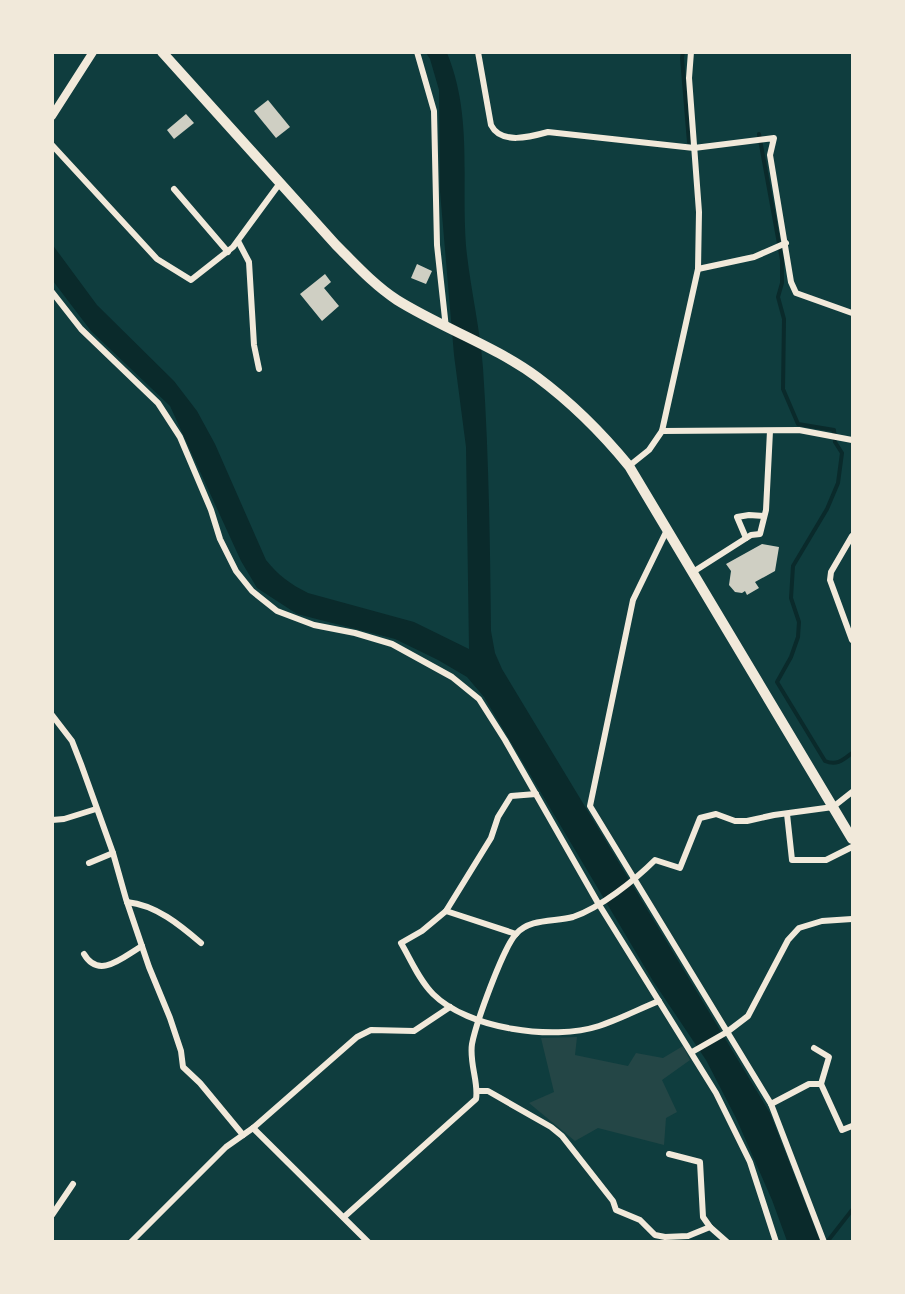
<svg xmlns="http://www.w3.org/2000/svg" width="905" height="1294" font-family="Georgia,serif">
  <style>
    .green { fill: #244646 }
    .water { fill: #0a2a2b }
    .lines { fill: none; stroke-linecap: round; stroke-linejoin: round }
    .stream { stroke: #0a2a2b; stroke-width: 4 }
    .building { fill: #cfcfc3 }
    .minor { stroke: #f1e9da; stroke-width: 6 }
    .tertiary { stroke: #f1e9da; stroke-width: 8 }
    .primary { stroke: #f1e9da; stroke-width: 10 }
  </style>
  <rect width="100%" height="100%" fill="#0f3d3e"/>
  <path class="green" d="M577,1037L575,1055L628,1066L636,1053L663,1058L683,1046L690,1060L662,1080L677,1112L666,1118L664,1145L598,1128L575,1141L529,1103L554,1092L541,1038Z"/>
  <path class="water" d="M426,53H447C473,116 461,180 466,246C470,287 480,327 483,368C489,455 490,544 491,631L495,653L502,669L770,1113L820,1241H787L772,1200L736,1118L706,1060L653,981L484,697L467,677L438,660L395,639L297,614L257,588L241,561L170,406L91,331L53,281L52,244L97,305L174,381L197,411L215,444L266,560C278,575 290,584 308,593L414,622L469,649L466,447L454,355L440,191L439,90L430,59Z"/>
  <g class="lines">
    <g class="stream">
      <path d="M683,52L682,58L689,142"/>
      <path d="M759,134L782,260V283L778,297L784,319L783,389L798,424L834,430L835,442L842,453L838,483L827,509L793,566L791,598L799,622L798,637L791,657L777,682L825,761C837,766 843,760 852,753"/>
      <path d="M827,1242L852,1210"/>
    </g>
  </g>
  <g class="building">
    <path d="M268,100L290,127L276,138L254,111Z"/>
    <path d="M186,114L194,123L174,139L167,130Z"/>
    <path d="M417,264L432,271L426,284L411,278Z"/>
    <path d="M325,274L331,282L324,288L339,306L322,321L300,294Z"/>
    <path d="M762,544L779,547L775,571L755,582L759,588L747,595L745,591L742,593L735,592L729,585L731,571L726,564Z"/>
  </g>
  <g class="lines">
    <g class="minor">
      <path d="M417,52L434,111L437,245L446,328"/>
      <path d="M478,52L491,125C501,145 530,137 548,132L694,148L774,138L770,155L791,282L796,293L852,313"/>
      <path d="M52,145L157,259L191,280L233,247L280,183"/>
      <path d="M174,189L228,252"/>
      <path d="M238,241L249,262L254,345L259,369"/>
      <path d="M698,269L754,257L786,243"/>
      <path d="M52,292L81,329L158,403L180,437L211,510L220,539L236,571L252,591L277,611L314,625L355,633L392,644L452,677L479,699L505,740L598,903L716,1093L750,1162L776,1242"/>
      <path d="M662,431L799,430L852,440"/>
      <path d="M629,466L649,450L662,431L698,269L699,212L689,78L691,52"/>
      <path d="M667,530L633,600L590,806L771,1104L824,1242"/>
      <path d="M852,536L831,572L830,580L852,640"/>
      <path d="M746,538L737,517L749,515L764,516"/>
      <path d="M693,572L751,535L760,534L766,510L770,431"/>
      <path d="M52,715L72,741L81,764L113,853L126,899L149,967L170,1018L181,1051L183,1067L200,1083L243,1135"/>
      <path d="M536,794L511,796L498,817L491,838L446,911L422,931L401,943C411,960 419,980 433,994C468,1029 553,1041 599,1026C620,1019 639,1009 659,1001"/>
      <path d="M787,814L792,860H826L852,847"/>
      <path d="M52,820L64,819L96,809"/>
      <path d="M89,863L113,853"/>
      <path d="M127,902C156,905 180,925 201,943"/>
      <path d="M446,911L516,934"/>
      <path d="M84,954C99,980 123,957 142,946"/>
      <path d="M814,1048L829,1057L821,1084"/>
      <path d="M692,1052L727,1032L748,1016L788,940L799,928L822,921L852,919"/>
      <path d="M477,1091H488L551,1127L562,1136L613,1201L616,1210L640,1220L655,1235L665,1237L688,1236L710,1227L727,1242"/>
      <path d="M771,1104L809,1084H821L842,1130L852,1126"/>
      <path d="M253,1128L368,1242"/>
      <path d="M669,1154L700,1162L703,1217L710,1227"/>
      <path d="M52,1215L73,1184"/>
      <path d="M344,1217L476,1099C479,1083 469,1063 472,1044C476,1023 503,948 516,934C530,918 555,922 573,917C600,908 635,880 655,860L680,868L700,818L716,814L735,821H747L774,815L833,807L852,792"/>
      <path d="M131,1242L226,1147L253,1128L357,1037L371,1030L414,1031L450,1007"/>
    </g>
    <path class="tertiary" d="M52,116L93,52"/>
    <path class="primary" d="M162,52L336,245C355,264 374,285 397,300C442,328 495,346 537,377C572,403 602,433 629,466L852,839"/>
  </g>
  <rect width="905" height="1294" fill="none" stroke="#f1e9da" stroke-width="108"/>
</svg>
